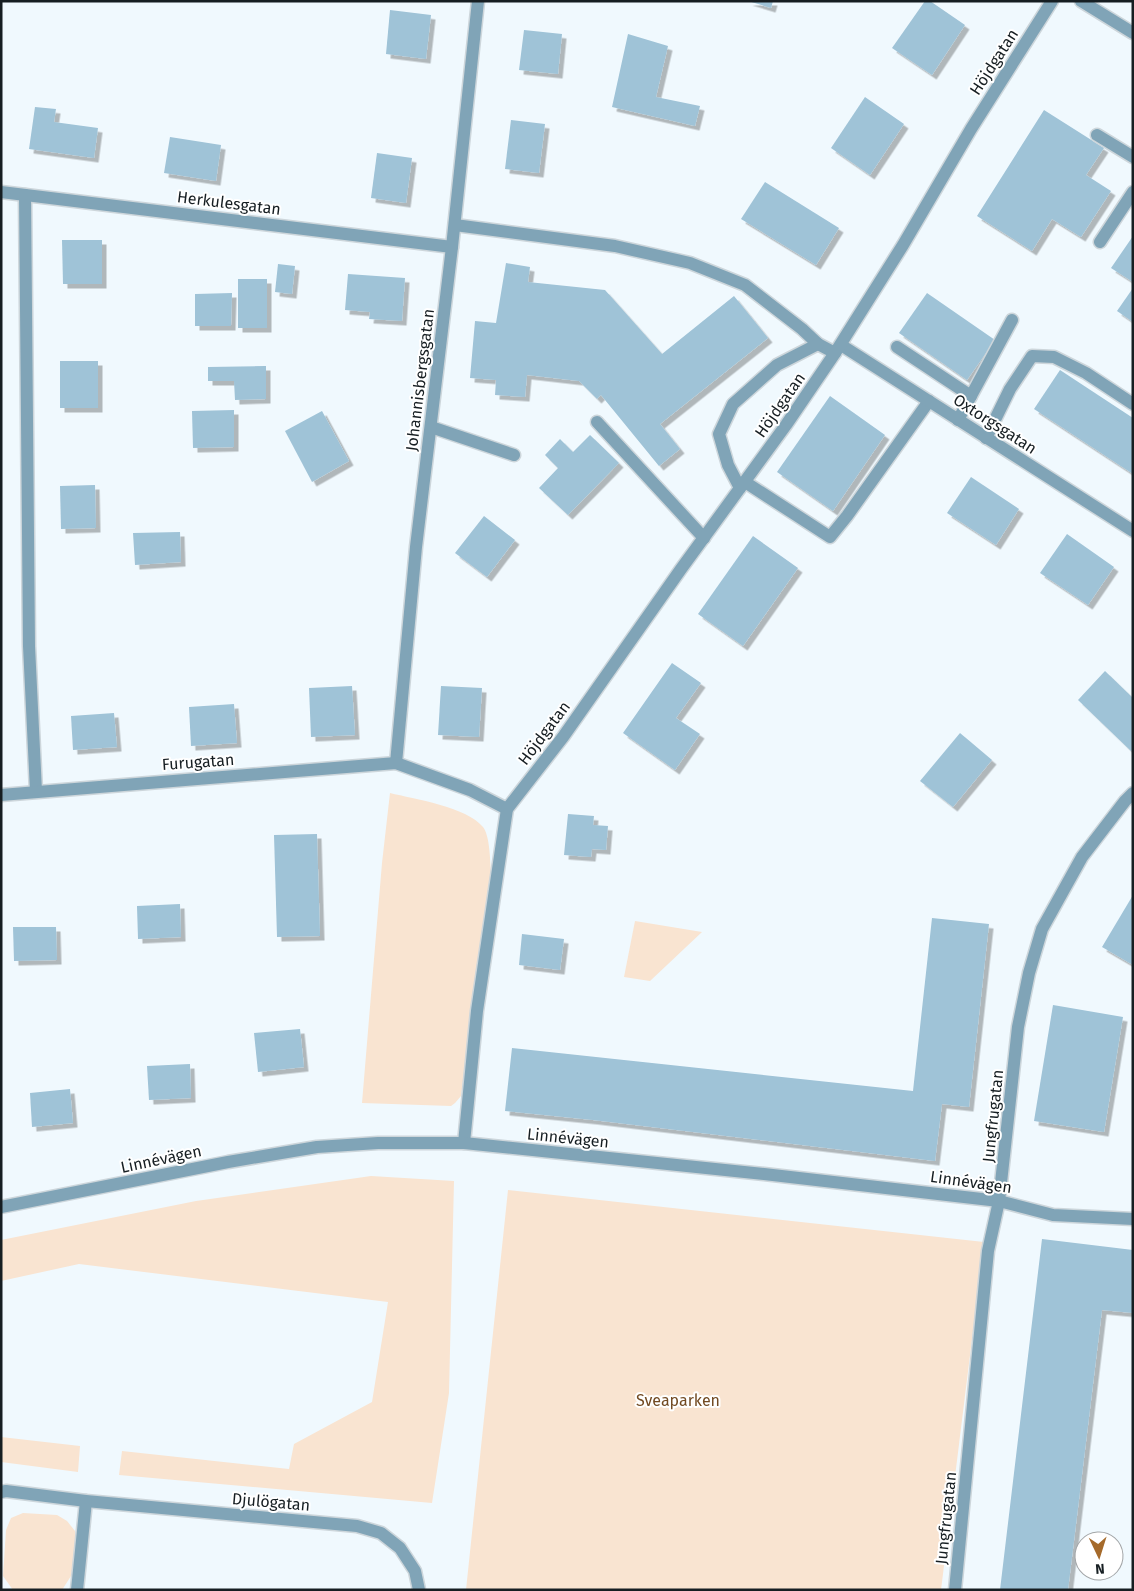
<svg xmlns="http://www.w3.org/2000/svg" width="1134" height="1591" font-family="'Fira Sans',sans-serif">
  <style>
    .green { fill: #f9e4d1 }
    .building { fill: #9fc3d7; filter: url(#shadow) }
    .lines { fill: none; stroke-linecap: round; stroke-linejoin: round }
    .lane-casing { stroke: #cdd6db; stroke-width: 15 }
    .street-casing { stroke: #cdd6db; stroke-width: 15 }
    .lane { stroke: #80a4b7; stroke-width: 12 }
    .street { stroke: #80a4b7; stroke-width: 12 }
    .labels { text-anchor: middle; dominant-baseline: central; stroke-width: 4; stroke-linejoin: round; paint-order: stroke }
    .street-label { font-size: 16px; fill: #161e22; stroke: #fff }
    .park-label { font-size: 16px; fill: #724a22; stroke: #fff }
  </style>
  <defs>
    <filter id="shadow"><feDropShadow dx="4.5" dy="4.5" stdDeviation="0" flood-color="#0004"/></filter>
  </defs>
  <rect width="100%" height="100%" fill="#f0f9fe"/>
  <g class="green">
    <path d="M390,793C414,799 467,807 483,827C490,836 490,860 491,872L461,1096L455,1103L451,1106L362,1103L382,863Z"/>
    <path d="M635,921L702,932L650,981L624,977Z"/>
    <path d="M371,1176L454,1181L449,1393L432,1503L119,1475L122,1451L289,1469L294,1444L372,1402L388,1302L79,1264L1,1281V1240L196,1201Z"/>
    <path d="M508,1190L984,1242L941,1590H466Z"/>
    <path d="M1,1437L80,1446L78,1472L1,1462Z"/>
    <path d="M23,1513L57,1515L67,1521L75,1531L76,1550L71,1576L62,1590H13L3,1576L6,1530L11,1518Z"/>
  </g>
  <g class="building">
    <path d="M748,1H773L771,8Z"/>
    <path d="M925,1H930L965,25L932,75L892,48Z"/>
    <path d="M390,10L431,15L426,59L386,54Z"/>
    <path d="M524,30L562,34L558,74L519,70Z"/>
    <path d="M628,34L668,46L656,97L700,106L695,126L612,107Z"/>
    <path d="M865,97L904,124L870,175L831,148Z"/>
    <path d="M35,107L56,109L54,122L98,128L94,158L29,149Z"/>
    <path d="M1044,110L1104,148L1086,175L1111,191L1081,237L1052,219L1032,251L977,216Z"/>
    <path d="M511,120L545,124L539,173L505,169Z"/>
    <path d="M170,137L221,145L216,181L164,173Z"/>
    <path d="M377,153L412,158L406,203L371,198Z"/>
    <path d="M765,182L839,228L816,265L741,219Z"/>
    <path d="M1133,236V282L1111,268Z"/>
    <path d="M62,240H102V284H63Z"/>
    <path d="M506,263L530,267L528,282L605,290L662,354L734,296L768,338L660,424L680,449L659,466L601,395L597,399L579,381L527,375L525,397L495,395L496,380L470,378L475,321L496,323Z"/>
    <path d="M278,264L295,266L292,294L275,292Z"/>
    <path d="M348,274L405,278L402,321L369,319L370,312L345,310Z"/>
    <rect x="238" y="279" width="29" height="49"/>
    <path d="M1133,288V322L1117,311Z"/>
    <path d="M232,293L231,326H195V294Z"/>
    <path d="M927,293L995,340L967,380L899,333Z"/>
    <rect x="60" y="361" width="38" height="47"/>
    <path d="M266,366V399L235,400L234,381H208V367Z"/>
    <path d="M1060,370L1133,418V474L1034,409Z"/>
    <path d="M830,396L885,435L833,511L777,472Z"/>
    <path d="M234,410V447L193,448L192,411Z"/>
    <path d="M322,411L349,461L312,482L285,431Z"/>
    <path d="M590,435L619,463L568,515L539,488L558,468L545,455L560,439L573,452Z"/>
    <path d="M971,477L1019,509L996,545L947,513Z"/>
    <path d="M95,485L96,528L61,529L60,486Z"/>
    <path d="M484,516L515,540L487,577L455,553Z"/>
    <path d="M180,532L181,562L135,565L133,533Z"/>
    <path d="M1067,534L1114,567L1088,605L1040,573Z"/>
    <path d="M753,536L798,568L743,646L698,614Z"/>
    <path d="M672,663L701,683L676,718L700,734L675,770L623,733Z"/>
    <path d="M1105,671L1133,698V749L1131,751L1078,700Z"/>
    <path d="M352,686L355,735L311,737L309,688Z"/>
    <path d="M441,686L482,688L479,737L438,735Z"/>
    <path d="M234,704L237,743L191,746L189,707Z"/>
    <path d="M114,713L117,747L73,750L71,716Z"/>
    <path d="M960,733L992,760L953,807L920,781Z"/>
    <path d="M568,814L594,816L593,825L608,826L606,850L592,849L591,857L564,855Z"/>
    <path d="M317,834L320,936L277,937L274,835Z"/>
    <path d="M1133,895V965L1102,947Z"/>
    <path d="M180,904L181,937L138,939L137,906Z"/>
    <path d="M932,918L989,924L969,1107L942,1104L935,1161L593,1120L505,1111L512,1048L913,1091Z"/>
    <path d="M13,927H56L57,960L14,961Z"/>
    <path d="M522,934L564,939L560,970L519,965Z"/>
    <path d="M1053,1005L1123,1017L1104,1132L1034,1121Z"/>
    <path d="M300,1029L304,1067L258,1072L254,1033Z"/>
    <path d="M190,1064L191,1098L149,1100L147,1066Z"/>
    <path d="M70,1089L73,1123L32,1127L30,1093Z"/>
    <path d="M1042,1239L1133,1250V1313L1102,1310L1068,1590H1000Z"/>
  </g>
  <g class="lines">
    <defs>
      <g id="lane">
        <path d="M1097,135L1133,157"/>
        <path d="M455,225L615,246L690,263L745,285L802,329L818,344L835,353"/>
        <path d="M1100,242L1133,192"/>
        <path d="M897,347L971,396"/>
        <path d="M958,420L1012,320"/>
        <path d="M597,422L704,538"/>
        <path d="M431,427L514,455"/>
        <path d="M986,438L1010,389L1032,356L1054,357L1086,373L1133,404"/>
        <path d="M745,482L830,537L847,516L929,401"/>
        <path d="M740,488L728,465L719,434L733,404L777,365L818,344"/>
      </g>
      <g id="street">
        <path d="M1081,1L1133,33"/>
        <path d="M1,192L452,247"/>
        <path d="M25,195L29,646L36,791"/>
        <path d="M841,345L1133,531"/>
        <path d="M396,763L416,547L452,247L478,1"/>
        <path d="M1,795L396,763L470,790L507,809"/>
        <path d="M464,1143L477,1011L507,809L563,737L681,569L786,425L835,353L903,245L971,129L1052,1"/>
        <path d="M1,1207L228,1162L317,1147L378,1143H464L764,1174L999,1201L1053,1215L1133,1219"/>
        <path d="M1,1492L6,1491L86,1501L357,1526L381,1533L400,1548L415,1571L419,1590"/>
        <path d="M77,1590L86,1501"/>
        <path d="M955,1590L988,1251L999,1201L1018,1027L1029,973L1042,929L1082,857L1125,801L1133,793"/>
      </g>
    </defs>
    <use href="#lane" class="lane-casing"/>
    <use href="#street" class="street-casing"/>
    <use href="#lane" class="lane"/>
    <use href="#street" class="street"/>
  </g>
  <g class="labels">
    <g class="street-label">
      <text transform="translate(994 62) rotate(-57)">Höjdgatan</text>
      <text transform="translate(229 203) rotate(7)">Herkulesgatan</text>
      <text transform="translate(420 380) rotate(-83)">Johannisbergsgatan</text>
      <text transform="translate(780 405) rotate(-55)">Höjdgatan</text>
      <text transform="translate(995 424) rotate(33)">Oxtorgsgatan</text>
      <text transform="translate(544 733) rotate(-53)">Höjdgatan</text>
      <text transform="translate(198 762) rotate(-4)">Furugatan</text>
      <text transform="translate(993 1116) rotate(-84)">Jungfrugatan</text>
      <text transform="translate(568 1138) rotate(6)">Linnévägen</text>
      <text transform="translate(161 1159) rotate(-12)">Linnévägen</text>
      <text transform="translate(971 1182) rotate(8)">Linnévägen</text>
      <text transform="translate(271 1502) rotate(5)">Djulögatan</text>
      <text transform="translate(946 1518) rotate(-84)">Jungfrugatan</text>
    </g>
    <g class="park-label">
      <text x="678" y="1400">Sveaparken</text>
    </g>
  </g>
  <rect width="1134" height="1591" fill="none" stroke="#161e22" stroke-width="5"/>
  <g transform="translate(1099 1556) rotate(176)"><circle r="24" fill="#ffffff" stroke="#a2a5a7"/>
  <path d="M0-4L9 19L0 12L-9 19Z" fill="#a56a2b"/>
  <text y="-8" font-size="14" font-weight="bold" text-anchor="middle" fill="#161e22">N</text>
  </g>
</svg>
